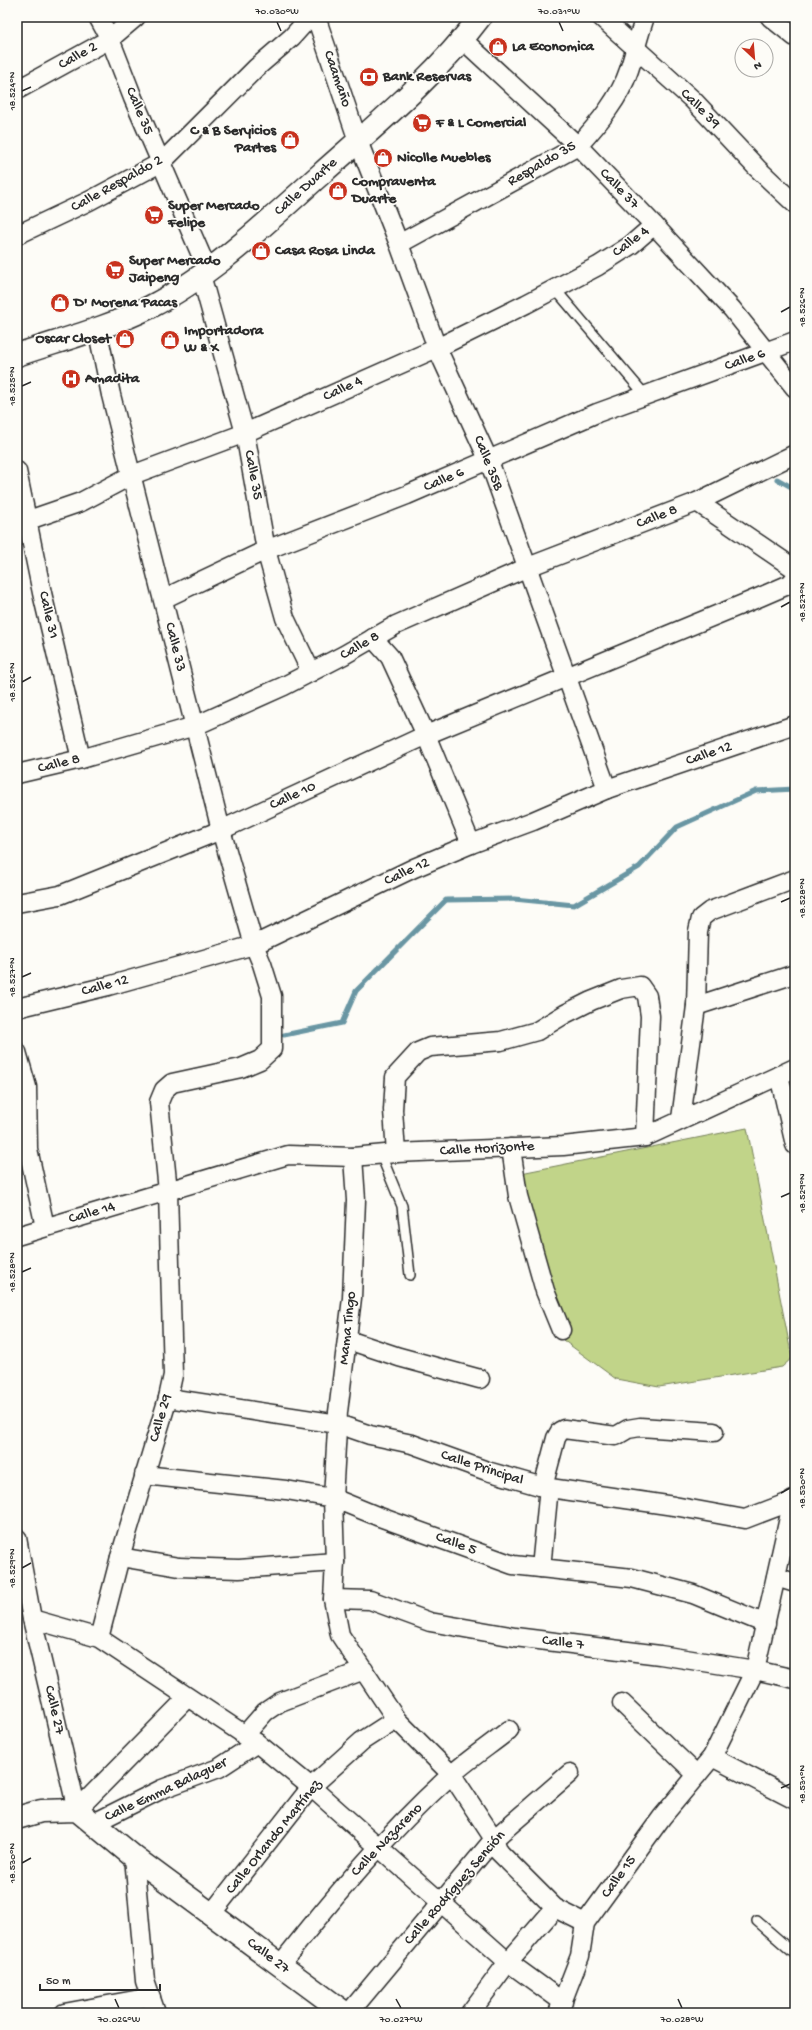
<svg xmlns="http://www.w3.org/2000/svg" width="812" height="2030" font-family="'Gochi Hand',sans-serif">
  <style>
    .park { fill: #c1d489; stroke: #76805a }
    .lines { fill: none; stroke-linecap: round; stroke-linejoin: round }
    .stream { stroke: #6996a3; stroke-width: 5 }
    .service-casing { stroke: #2b2b2b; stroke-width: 12 }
    .minor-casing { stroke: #2b2b2b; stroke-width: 21 }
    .tertiary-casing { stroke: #2b2b2b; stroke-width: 25 }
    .service { stroke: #fdfcf7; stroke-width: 9 }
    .minor { stroke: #fdfcf7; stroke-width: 18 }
    .tertiary { stroke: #fdfcf7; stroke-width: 22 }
    .ticks { fill: none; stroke: #2b2b2b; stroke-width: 1.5 }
    .labels { text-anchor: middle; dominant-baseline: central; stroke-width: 3.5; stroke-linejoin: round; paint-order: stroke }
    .poi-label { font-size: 15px; font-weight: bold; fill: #2b2b2b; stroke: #fdfcf7; text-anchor: start }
    .street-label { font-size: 15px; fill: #2b2b2b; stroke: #fdfcf7 }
    .neatline { fill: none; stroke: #2b2b2b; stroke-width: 1.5 }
    .ticks-label { font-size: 10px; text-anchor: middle; fill: #2b2b2b }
  </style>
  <rect width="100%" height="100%" fill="#fdfcf7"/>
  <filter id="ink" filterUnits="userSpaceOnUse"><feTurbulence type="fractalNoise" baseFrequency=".025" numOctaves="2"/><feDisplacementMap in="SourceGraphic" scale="8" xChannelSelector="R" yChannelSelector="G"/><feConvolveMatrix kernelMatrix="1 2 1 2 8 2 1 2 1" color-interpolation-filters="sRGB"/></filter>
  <g filter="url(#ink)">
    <path class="park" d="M747,1128L792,1358L782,1367L659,1387L616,1379L563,1340L547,1307L521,1173Z"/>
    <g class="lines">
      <g class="stream">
        <path d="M777,479L795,489"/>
        <path d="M284,1035L342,1023L356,991L446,900L514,899L574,905L639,867L677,827L756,791L795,789"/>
      </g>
      <defs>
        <g id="service">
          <path d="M555,289L645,395"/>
          <path d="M381,1155L402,1206L410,1275"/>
          <path d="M757,1921L795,1954"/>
        </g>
        <g id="minor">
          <path d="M98,17L110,39L133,98L208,271"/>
          <path d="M316,17L358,141L399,244L437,348L489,461L607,789"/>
          <path d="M601,17L693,100L757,168L795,204"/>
          <path d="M770,17L795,37"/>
          <path d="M462,39L578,146L654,225L732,309L795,388"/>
          <path d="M17,90L110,39L136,17"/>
          <path d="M17,235L89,201L162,162L256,68L292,37L310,17"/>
          <path d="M399,244L578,146C598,124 620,98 629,70C635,52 639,34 645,17"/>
          <path d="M201,275L245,433L266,550L285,618L311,672"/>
          <path d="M97,328L111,395L221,830L254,945L262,964L272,996V1049L260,1060L241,1068L172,1083L164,1090L159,1102L168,1191L173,1375L168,1398L120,1557L99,1638"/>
          <path d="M17,471L42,593L81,759"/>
          <path d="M697,502L795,569"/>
          <path d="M17,524L81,502L132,475L245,433L437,348L526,304L598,266L631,245L654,225"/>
          <path d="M163,599L266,550L407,495L597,413L795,341"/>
          <path d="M373,638L390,657L426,735L471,844"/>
          <path d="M17,774L81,759L195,726L284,686L344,655L396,625L528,567L697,502L795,454"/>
          <path d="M17,903L60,895L221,830L426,735L760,597L790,584L795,578"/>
          <path d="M696,1006L795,974"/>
          <path d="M17,1008L108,986L254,945L414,868L471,844L533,821L607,789L795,725"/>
          <path d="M17,1052L27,1087L28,1149L45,1227"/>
          <path d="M779,1075L795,1145"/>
          <path d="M681,1119L696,1006L698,931L701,918L710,911L795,879"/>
          <path d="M511,1148L518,1196L545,1291L561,1330"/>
          <path d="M396,1153L393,1110L395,1077L418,1052L430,1047L501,1041L537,1031L565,1014L591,1001L621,989L640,986L647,996L650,1016L645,1137"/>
          <path d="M353,1157L356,1200L352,1298L338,1412L333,1498L335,1562L333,1599L340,1635L396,1719L452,1775L494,1839L499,1852L555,1908L585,1923"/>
          <path d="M17,1236L288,1155L353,1157L396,1153L563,1146L645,1137L795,1068"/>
          <path d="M348,1340L399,1357L480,1379"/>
          <path d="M168,1398L338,1424L370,1435L412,1444L487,1471L543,1487L674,1506L745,1519L795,1500"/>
          <path d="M144,1475L286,1490L333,1498L377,1516L513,1565L632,1578L693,1594L766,1624"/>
          <path d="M543,1487L556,1438L560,1431L564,1429L616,1436L628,1429L640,1427L714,1432"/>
          <path d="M17,1538L32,1619L77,1810"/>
          <path d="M120,1557L179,1567L239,1569L335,1562"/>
          <path d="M541,1568L549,1487"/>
          <path d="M776,1577L795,1583"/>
          <path d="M333,1599L370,1600L430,1622L515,1637L660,1655L755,1670L795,1679"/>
          <path d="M32,1619L99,1638L257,1743L311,1787L508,1962L563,2002"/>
          <path d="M622,1703L697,1775"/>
          <path d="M244,1736L265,1712L280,1702L364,1670"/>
          <path d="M712,1757L795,1800"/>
          <path d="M77,1810L187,1698"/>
          <path d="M94,1823L162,1789L219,1768L257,1743"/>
          <path d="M134,1857L145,1981L156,2013"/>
          <path d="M212,1913L311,1787L362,1741L396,1719"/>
          <path d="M280,1965C333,1898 387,1833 451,1775C469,1759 490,1745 509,1730"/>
          <path d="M64,2013L151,1997"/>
          <path d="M349,2013L494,1839L570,1773"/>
          <path d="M470,2013L508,1962L555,1908"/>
          <path d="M558,2013L580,1956L585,1923L662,1817L712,1757L755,1670L793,1500"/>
        </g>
        <g id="tertiary">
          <path d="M17,355C61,340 108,328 150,307C213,275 269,220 321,174C376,125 436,76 480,17"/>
          <path d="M17,1818L41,1811L77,1810L134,1857L345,2013"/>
        </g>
      </defs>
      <use href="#service" class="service-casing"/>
      <use href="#minor" class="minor-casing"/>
      <use href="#tertiary" class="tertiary-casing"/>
      <use href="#service" class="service"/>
      <use href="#minor" class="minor"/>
      <use href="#tertiary" class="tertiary"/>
    </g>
  </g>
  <path class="ticks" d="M277,22L281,31M559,22L563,31M22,91L31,87M781,312L790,307M22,386L31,382M781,607L790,602M22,682L31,677M781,902L790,898M22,977L31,973M781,1197L790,1193M22,1272L31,1268M781,1493L790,1488M22,1568L31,1563M781,1788L790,1784M22,1863L31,1858M115,1999L119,2008M396,1999L401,2008M678,1999L682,2008"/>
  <defs>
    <symbol id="shop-disc" viewBox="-11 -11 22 22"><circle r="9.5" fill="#c8321e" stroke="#fdfcf7"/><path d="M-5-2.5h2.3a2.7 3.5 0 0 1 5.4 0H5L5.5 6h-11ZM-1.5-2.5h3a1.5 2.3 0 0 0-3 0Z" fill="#fff"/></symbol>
    <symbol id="bank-disc" viewBox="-11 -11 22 22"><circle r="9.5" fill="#c8321e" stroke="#fdfcf7"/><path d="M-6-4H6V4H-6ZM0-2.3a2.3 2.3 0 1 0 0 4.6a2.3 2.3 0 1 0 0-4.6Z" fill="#fff"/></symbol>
    <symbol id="supermarket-disc" viewBox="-11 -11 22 22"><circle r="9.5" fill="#c8321e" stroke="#fdfcf7"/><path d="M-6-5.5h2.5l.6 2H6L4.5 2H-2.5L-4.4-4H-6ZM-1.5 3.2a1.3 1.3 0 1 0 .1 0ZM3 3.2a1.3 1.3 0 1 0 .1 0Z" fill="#fff"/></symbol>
    <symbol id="hospital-disc" viewBox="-11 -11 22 22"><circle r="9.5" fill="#c8321e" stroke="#fdfcf7"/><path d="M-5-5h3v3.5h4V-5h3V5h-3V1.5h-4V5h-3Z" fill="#fff"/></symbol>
  </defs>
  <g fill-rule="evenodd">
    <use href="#shop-disc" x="487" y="36" width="22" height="22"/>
    <use href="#bank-disc" x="358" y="66" width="22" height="22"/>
    <use href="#supermarket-disc" x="411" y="112" width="22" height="22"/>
    <use href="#shop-disc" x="279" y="129" width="22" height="22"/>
    <use href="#shop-disc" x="372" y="147" width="22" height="22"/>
    <use href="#shop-disc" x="327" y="180" width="22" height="22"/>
    <use href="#supermarket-disc" x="143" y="204" width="22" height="22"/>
    <use href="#shop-disc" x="250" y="240" width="22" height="22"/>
    <use href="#supermarket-disc" x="104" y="259" width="22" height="22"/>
    <use href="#shop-disc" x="49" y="292" width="22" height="22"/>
    <use href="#shop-disc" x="114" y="328" width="22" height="22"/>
    <use href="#shop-disc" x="159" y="329" width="22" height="22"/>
    <use href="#hospital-disc" x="60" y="368" width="22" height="22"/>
  </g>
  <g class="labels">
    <g class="poi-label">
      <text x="512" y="47">La Economica</text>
      <text x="383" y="77">Bank Reservas</text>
      <text x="436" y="123">F &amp; L Comercial</text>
      <text x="276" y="131" text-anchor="end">C &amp; B Seryicios<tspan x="276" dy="17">Partes</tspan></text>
      <text x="397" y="158">Nicolle Muebles</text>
      <text x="352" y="182">Compraventa<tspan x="352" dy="17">Duarte</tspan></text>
      <text x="168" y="206">Super Mercado<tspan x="168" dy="17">Felipe</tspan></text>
      <text x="275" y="251">Casa Rosa Linda</text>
      <text x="129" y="261">Super Mercado<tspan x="129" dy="17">Jaipeng</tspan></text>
      <text x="74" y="303">D' Morena Pacas</text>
      <text x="184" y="331">Importadora<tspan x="184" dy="17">W &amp; X</tspan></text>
      <text x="111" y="339" text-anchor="end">Oscar Closet</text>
      <text x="85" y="379">Amadita</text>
    </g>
    <g class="street-label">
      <text transform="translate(78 56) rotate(-29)">Calle 2</text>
      <text transform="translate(337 79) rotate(71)">Caamaño</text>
      <text transform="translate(700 109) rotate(45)">Calle 39</text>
      <text transform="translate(139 111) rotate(67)">Calle 35</text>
      <text transform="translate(542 164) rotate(-30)">Respaldo 35</text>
      <text transform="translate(117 184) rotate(-29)">Calle Respaldo 2</text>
      <text transform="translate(306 187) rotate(-42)">Calle Duarte</text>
      <text transform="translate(619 189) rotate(46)">Calle 37</text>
      <text transform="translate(631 242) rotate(-37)">Calle 4</text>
      <text transform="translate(745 360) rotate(-19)">Calle 6</text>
      <text transform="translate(343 389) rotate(-25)">Calle 4</text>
      <text transform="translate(488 463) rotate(68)">Calle 35B</text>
      <text transform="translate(253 475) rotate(79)">Calle 35</text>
      <text transform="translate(444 480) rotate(-23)">Calle 6</text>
      <text transform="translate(657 517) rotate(-21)">Calle 8</text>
      <text transform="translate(48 615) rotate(77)">Calle 31</text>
      <text transform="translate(360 646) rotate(-30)">Calle 8</text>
      <text transform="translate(175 647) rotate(76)">Calle 33</text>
      <text transform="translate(709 754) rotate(-19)">Calle 12</text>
      <text transform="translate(59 764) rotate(-14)">Calle 8</text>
      <text transform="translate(293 796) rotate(-25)">Calle 10</text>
      <text transform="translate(407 872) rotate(-25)">Calle 12</text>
      <text transform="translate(105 986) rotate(-15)">Calle 12</text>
      <text transform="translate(487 1149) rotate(-3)">Calle Horizonte</text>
      <text transform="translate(92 1213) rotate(-16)">Calle 14</text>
      <text transform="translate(348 1328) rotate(-84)">Mama Tingo</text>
      <text transform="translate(161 1418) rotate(-74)">Calle 29</text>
      <text transform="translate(482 1468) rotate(18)">Calle Principal</text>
      <text transform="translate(456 1544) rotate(20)">Calle 5</text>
      <text transform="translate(563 1643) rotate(7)">Calle 7</text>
      <text transform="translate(54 1710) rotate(77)">Calle 27</text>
      <text transform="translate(166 1790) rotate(-25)">Calle Emma Balaguer</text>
      <text transform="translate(274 1837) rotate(-51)">Calle Orlando Martínez</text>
      <text transform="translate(387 1840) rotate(-46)">Calle Nazareno</text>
      <text transform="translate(619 1877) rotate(-54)">Calle 15</text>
      <text transform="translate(455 1888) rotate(-49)">Calle Rodríguez Sención</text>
      <text transform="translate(268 1956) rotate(37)">Calle 27</text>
    </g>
  </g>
  <rect width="812" height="2030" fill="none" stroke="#fdfcf7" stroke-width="44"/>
  <g transform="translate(754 58) rotate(154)"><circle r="19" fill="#fdfcf7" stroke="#a9a8a5"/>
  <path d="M0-3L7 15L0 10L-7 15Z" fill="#c8321e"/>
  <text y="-6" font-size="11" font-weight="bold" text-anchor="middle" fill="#2b2b2b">N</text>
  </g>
  <path d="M40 1984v6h120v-6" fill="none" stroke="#2b2b2b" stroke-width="2"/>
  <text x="46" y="1984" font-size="12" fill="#2b2b2b" stroke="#fdfcf7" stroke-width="3" paint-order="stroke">50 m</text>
  <rect x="22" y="22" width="768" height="1986" class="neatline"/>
  <g class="ticks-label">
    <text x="277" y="14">70.030°W</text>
    <text x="559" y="14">70.031°W</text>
    <text transform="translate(11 91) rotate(-90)" y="4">18.524°N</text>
    <text transform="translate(801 307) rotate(-90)" y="4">18.526°N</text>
    <text transform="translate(11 386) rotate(-90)" y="4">18.525°N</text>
    <text transform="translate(801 602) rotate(-90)" y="4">18.527°N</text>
    <text transform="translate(11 682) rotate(-90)" y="4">18.526°N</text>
    <text transform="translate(801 898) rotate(-90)" y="4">18.528°N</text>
    <text transform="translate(11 977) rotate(-90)" y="4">18.527°N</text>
    <text transform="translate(801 1193) rotate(-90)" y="4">18.529°N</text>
    <text transform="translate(11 1272) rotate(-90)" y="4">18.528°N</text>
    <text transform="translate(801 1488) rotate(-90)" y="4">18.530°N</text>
    <text transform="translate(11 1568) rotate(-90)" y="4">18.529°N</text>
    <text transform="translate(801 1784) rotate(-90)" y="4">18.531°N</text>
    <text transform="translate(11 1863) rotate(-90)" y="4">18.530°N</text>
    <text x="119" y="2022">70.026°W</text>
    <text x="401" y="2022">70.027°W</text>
    <text x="682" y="2022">70.028°W</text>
  </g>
</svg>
